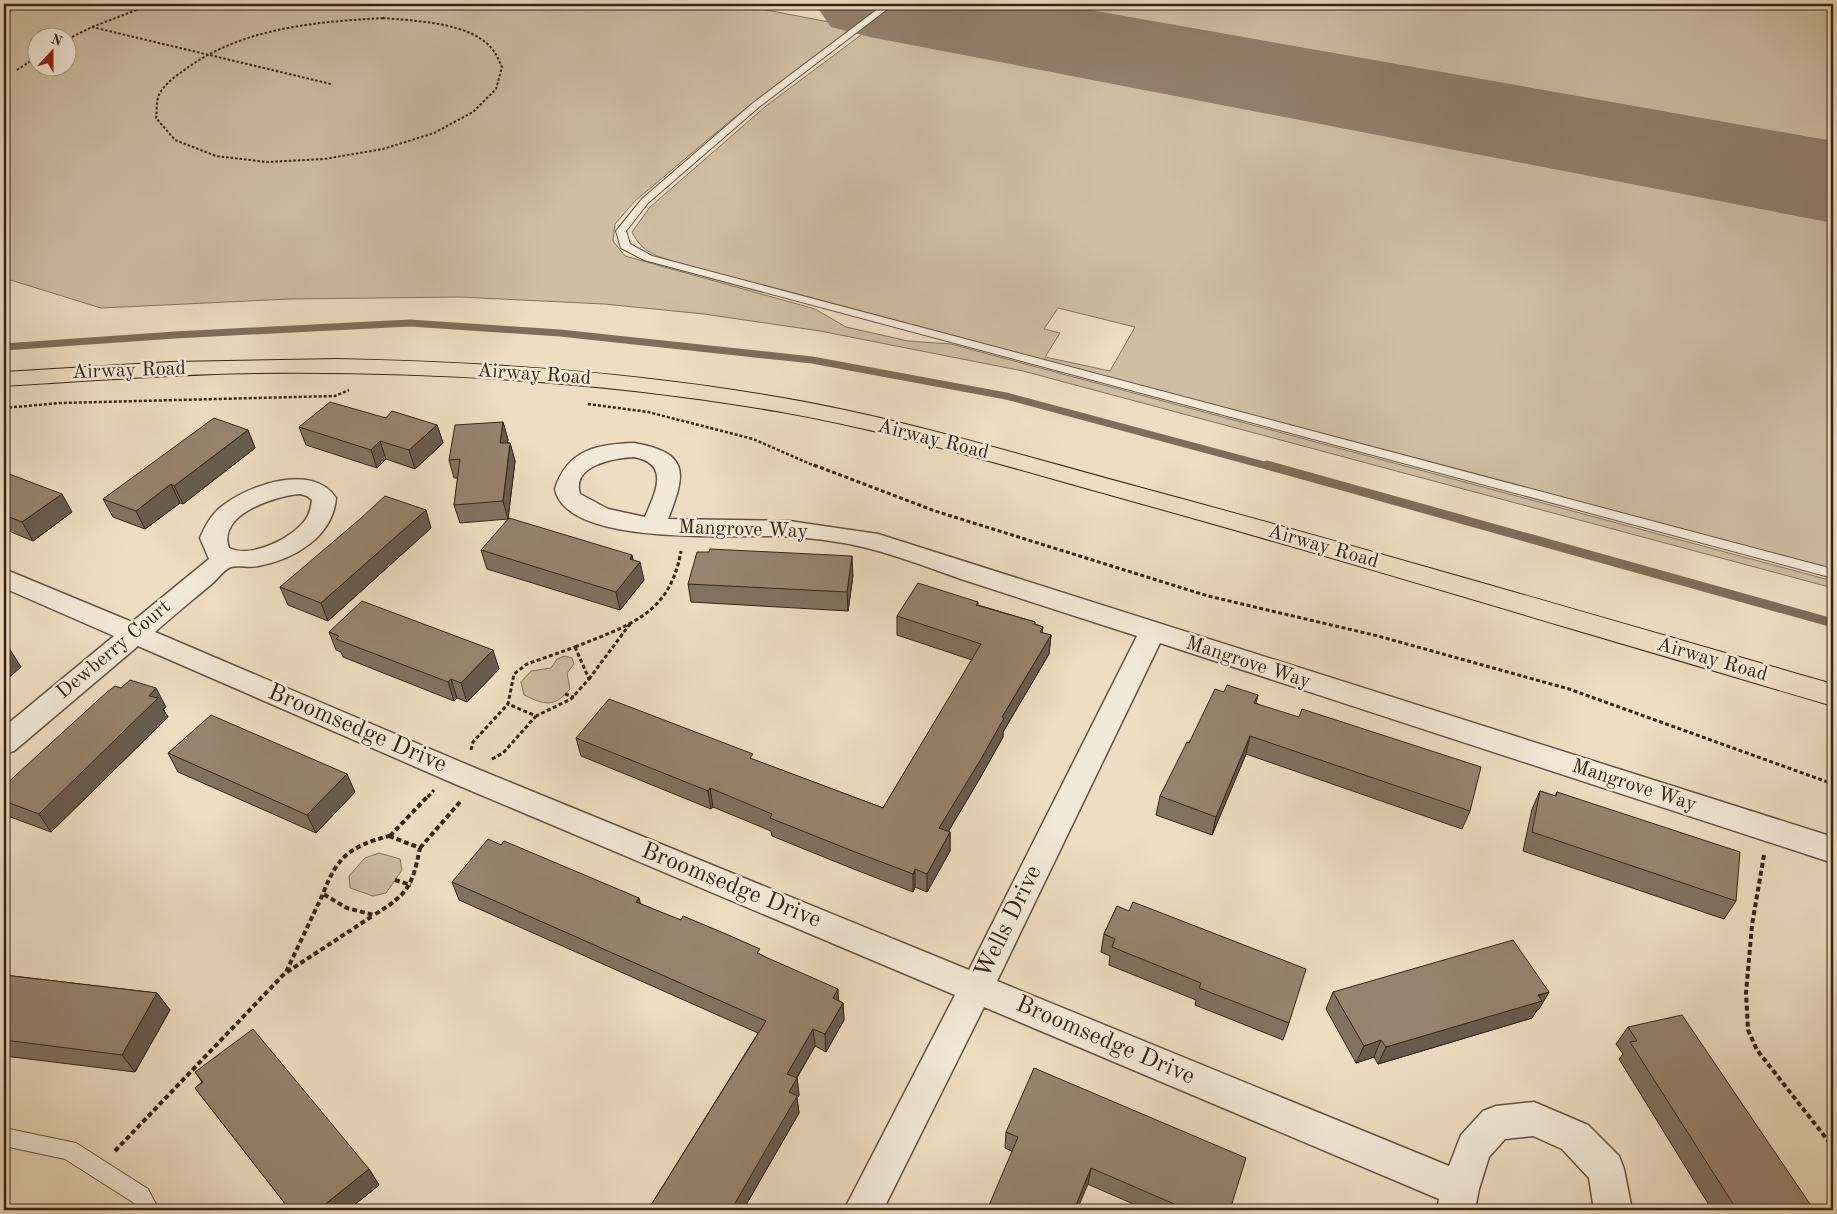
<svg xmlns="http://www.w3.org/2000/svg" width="1837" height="1214" font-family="'Old Standard TT',serif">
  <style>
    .green { fill: #cebea4; stroke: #82715c; fill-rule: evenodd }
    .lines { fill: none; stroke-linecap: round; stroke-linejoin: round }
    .stream-far1 { stroke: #7f6d59; stroke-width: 7 }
    .stream { stroke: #7f6d59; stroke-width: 9 }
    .runway { fill: #92806b; fill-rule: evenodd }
    .service-casing { stroke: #645240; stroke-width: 2 }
    .minor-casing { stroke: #645240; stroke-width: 3 }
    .primary-casing { stroke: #372414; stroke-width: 2 }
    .path-far3 { stroke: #372414; stroke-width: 2; stroke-dasharray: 2.5 2; stroke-linecap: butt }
    .path-far2 { stroke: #372414; stroke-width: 2.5; stroke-dasharray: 3 2; stroke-linecap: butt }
    .path-far1 { stroke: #372414; stroke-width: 3; stroke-dasharray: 4 2.5; stroke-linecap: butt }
    .path { stroke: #372414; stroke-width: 4; stroke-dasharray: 5 3; stroke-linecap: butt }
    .service { fill: #f3e9d7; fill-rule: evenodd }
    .minor { fill: #f3e9d7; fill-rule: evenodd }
    .primary { fill: #edddc2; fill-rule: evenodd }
    .wall { fill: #81725f; stroke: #372414 }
    .shaded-wall { fill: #695c4d; stroke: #372414 }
    .building { fill: #96846e; stroke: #372414 }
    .labels { text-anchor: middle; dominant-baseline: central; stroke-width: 5; stroke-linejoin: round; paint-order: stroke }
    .street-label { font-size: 20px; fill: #372414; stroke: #f3e9d7 }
    .near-street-label { font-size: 24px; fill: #372414; stroke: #f3e9d7 }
  </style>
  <rect width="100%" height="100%" fill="#edddc2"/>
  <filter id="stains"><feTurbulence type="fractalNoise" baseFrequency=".004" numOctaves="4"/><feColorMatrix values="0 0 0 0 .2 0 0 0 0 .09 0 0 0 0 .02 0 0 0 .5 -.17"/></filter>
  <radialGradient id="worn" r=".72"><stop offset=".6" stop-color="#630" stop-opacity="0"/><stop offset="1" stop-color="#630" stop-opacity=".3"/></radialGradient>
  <g class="green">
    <path d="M4,4H735L850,26L846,34L730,121L635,201L615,224L613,241L625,256L815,309L846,327L908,341L951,344L1833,581V588L1023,371L820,331L704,314L604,304L460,297L290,299L101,308L4,278ZM38,38H68V68H38Z"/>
    <path d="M1001,4H1833V154Z"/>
    <path d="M869,29L1833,214V569L678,263C657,256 642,253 632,232L650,207L766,106ZM1058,308L1135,327L1110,371L1045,357L1060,333L1044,329Z"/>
    <path d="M565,656L572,658L574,664L567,673L570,689C554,708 545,705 524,695L521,682L531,671L551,668L557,659Z"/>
    <path d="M379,853L400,859L402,870L386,893L373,896L350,888L349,876L365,858Z"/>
  </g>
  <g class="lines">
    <path class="stream-far1" d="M4,347L175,335L410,323L560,333L812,360L1006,396L1271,467"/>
    <path class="stream" d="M1267,465L1833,623"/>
    <path class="runway" d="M815,4H1056L1833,141V223L870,37L831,27Z"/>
    <defs>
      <g id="service">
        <path d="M883,5L890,7L759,107L648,203L626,231L630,244L652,256L1833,569V578L644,260L621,248L616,231L642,199L753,103Z"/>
        <path d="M4,1128L76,1143L148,1189L159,1210H138L134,1203L65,1159L4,1146Z"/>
      </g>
      <path id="minor" d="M634,443C690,453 686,473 668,519L789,521L878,534L1833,837V863L1160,643L997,981L1449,1166L1461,1135L1483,1111L1496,1106L1534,1102L1588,1125L1619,1156L1624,1169L1632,1210H1594L1589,1178L1562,1149L1533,1136L1505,1139L1489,1157L1479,1189L1475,1210H1437L1439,1199L984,1007L883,1210H844L955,995L455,784L138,646L14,751L4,754V727L114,636L4,588V569L132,622L209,559L200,538C205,526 211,515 221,507C248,485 313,462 336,498C333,537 293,560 258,566C250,568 238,565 231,567C225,569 218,578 214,582C194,599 174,615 155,632L475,768L969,970L1137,636C1078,617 1019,598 961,579C930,568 899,556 867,548C839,541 806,537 777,536C733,535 566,547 555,489C567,450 597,444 634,443ZM634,457C671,464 655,493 645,517L608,509L580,494C571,465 615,458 634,457ZM300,494L307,496L312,500C311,507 310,513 306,519C293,538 251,559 229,548C217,514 275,496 300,494Z"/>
      <path id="primary" d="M337,359C487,362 635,372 783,398C905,419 1023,456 1142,488C1373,550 1603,618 1833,684V706C1746,681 1659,654 1572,629C1418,583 1265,538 1110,495C1002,465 894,432 782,412C609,382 433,371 257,373C173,374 88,381 4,386V372L170,362Z"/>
    </defs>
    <use href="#service" class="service-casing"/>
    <use href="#minor" class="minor-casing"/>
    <use href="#primary" class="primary-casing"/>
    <g class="path-far3">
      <path d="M383,18C415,21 472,22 493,50C497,55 499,61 502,67L496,89L473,112L434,133L383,149L324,159L267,162L216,156L175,140L156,118C157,111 156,102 159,95C163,86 174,77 183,71C240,28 314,22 383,18Z"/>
      <path d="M92,27L331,84"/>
      <path d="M68,39L92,27L152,4"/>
      <path d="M17,70L38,56"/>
    </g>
    <g class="path-far2">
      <path d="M588,404L648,412L753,439L817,467"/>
      <path d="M4,408L60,403L335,396L349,390"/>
    </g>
    <g class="path-far1">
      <path d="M814,465L935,511L1208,596L1378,636L1569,689L1833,784"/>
      <path d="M575,647L589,679L571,699L536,716L508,704L514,674L527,664Z"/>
      <path d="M575,647C629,625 670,615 681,551"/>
      <path d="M589,679L630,624"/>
      <path d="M565,694L574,697"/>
      <path d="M471,750L473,742L508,704"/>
      <path d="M492,759L503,753L536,716"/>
      <path d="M428,797L434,790"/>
    </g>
    <g class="path">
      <path d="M389,836L420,848C412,887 408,894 374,915L347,908L323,894C337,856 351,846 389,836Z"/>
      <path d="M390,836L429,795"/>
      <path d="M420,848L460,802"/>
      <path d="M1764,855L1752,925L1746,993L1748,1030L1757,1050L1833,1147"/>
      <path d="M395,880L411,885"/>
      <path d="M287,972L374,915"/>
      <path d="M115,1151L286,972L323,894"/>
    </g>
    <use href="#service" class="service"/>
    <use href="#minor" class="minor"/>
    <use href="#primary" class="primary"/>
  </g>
  <g class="wall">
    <path d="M386,418L437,425L443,443L415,469L386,459L377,468L306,445L299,427Z"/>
    <path d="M503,422L508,440L507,443H510L515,461L508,519L460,523L454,505L458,478H454L449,460Z"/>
    <path d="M248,430L255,448L183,504L180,503L145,529L113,517L103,499Z"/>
    <path d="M4,472L72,512L33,541L4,529Z"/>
    <path d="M431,528L328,621L288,605L280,587Z"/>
    <path d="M481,550L633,560L644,580L620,610L487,569Z"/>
    <path d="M853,575L848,611L691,602L688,584Z"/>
    <path d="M978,602V605L1035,622V624L1043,627L1042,633L1051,635L1049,654L1003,732V737L980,778L948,832H950V851L927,892L915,887L913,892L851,868L772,836L771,831L713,807L711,809L581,756L576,738L754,760L883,808L972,660L897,635V616Z"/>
    <path d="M329,632L499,669L467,702L457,698L454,701L343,657L341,652L336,650Z"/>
    <path d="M1224,692L1258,695L1256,703L1470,811L1462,829L1246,754L1212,835L1156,815L1160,796L1189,743Z"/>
    <path d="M166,707L163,709L168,717L51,832L5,815L4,813V786Z"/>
    <path d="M168,753L355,792L316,833L178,772Z"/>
    <path d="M1540,791L1555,796L1557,792L1736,901L1724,919L1523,851L1532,809Z"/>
    <path d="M452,882L641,904L760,954L843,1003L844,1020L826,1052L815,1046L797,1078L799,1095L797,1098L799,1113L743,1210H648L758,1033L459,900Z"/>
    <path d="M1117,906L1289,1023L1283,1040L1195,1005L1196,1000L1109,965L1110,956L1101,952L1104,934Z"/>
    <path d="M1833,927V1062L1830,1061Z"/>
    <path d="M4,975L157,993L170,1010L135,1072L4,1056Z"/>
    <path d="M1333,992H1549L1539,1009L1537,1010L1532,1018L1378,1064L1374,1057L1356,1063L1326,1009Z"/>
    <path d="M1628,1027L1814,1210H1712L1619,1059L1623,1054L1616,1044Z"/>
    <path d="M195,1072L369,1169L379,1185L348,1210H290L195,1088L202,1082Z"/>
    <path d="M1006,1132L1230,1210H1147L1005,1148Z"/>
  </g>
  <g class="shaded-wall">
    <path d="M503,422L508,440L505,462L500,443Z"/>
    <path d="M437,425L443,443L415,469L409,450Z"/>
    <path d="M248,430L255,448L183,504L174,486Z"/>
    <path d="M380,441L386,459L377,468L371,450Z"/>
    <path d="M510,443L515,461L508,519L503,501Z"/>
    <path d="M171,484L180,503L145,529L136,511Z"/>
    <path d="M62,494L72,512L33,541L22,522Z"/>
    <path d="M426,510L431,528L328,621L321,603Z"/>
    <path d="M632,555L635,569L640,562L644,580L620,610L616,592Z"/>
    <path d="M852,556L853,575L848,611L847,592Z"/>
    <path d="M1051,635L1049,654L1003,732V737L980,778L939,847V828L1002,717Z"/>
    <path d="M9,648L21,667L4,682V653Z"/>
    <path d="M493,650L499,669L467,702L461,683Z"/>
    <path d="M451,679L457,698L454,701L448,682Z"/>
    <path d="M156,688L166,707L163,709L168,717L51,832L39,814Z"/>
    <path d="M1250,736L1246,754L1212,835L1216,817Z"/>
    <path d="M347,774L355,792L316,833L307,815Z"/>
    <path d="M710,788L713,807L711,809L708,791Z"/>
    <path d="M950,832V851L927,892V874Z"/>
    <path d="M4,866L9,873L4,877Z"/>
    <path d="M915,869V887L913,892V874Z"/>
    <path d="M639,898L644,916L636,902Z"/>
    <path d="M838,989L839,1006L833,998Z"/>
    <path d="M1549,992L1539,1009L1537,1010L1532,1018L1378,1064L1386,1047Z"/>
    <path d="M157,993L170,1010L135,1072L122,1055Z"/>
    <path d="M843,1003L844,1020L826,1052L825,1034Z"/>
    <path d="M813,1029L815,1046L789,1090L787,1074Z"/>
    <path d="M1381,1040L1374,1057L1356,1063L1364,1046Z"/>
    <path d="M797,1078L799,1095L797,1098L799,1113L743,1210H731L789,1092Z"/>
    <path d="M1091,1168L1088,1184L1077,1210H1074Z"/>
    <path d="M369,1169L379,1185L348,1210H318Z"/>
    <path d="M300,1206L303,1210H295Z"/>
  </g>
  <g class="building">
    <path d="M330,402L386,418L392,411L437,425L409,450L380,441L371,450L299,427Z"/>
    <path d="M214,418L248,430L174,486L171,484L136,511L103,499Z"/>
    <path d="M503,422L500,443H510L503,501L454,505L460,459L449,460L455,425Z"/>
    <path d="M4,472L62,494L22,522L4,515Z"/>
    <path d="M385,496L426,510L321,603L280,587L360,519Z"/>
    <path d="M509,518L632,555L630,559L640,562L616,592L481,550Z"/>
    <path d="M710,549L852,556L847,592L688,584L697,552H709Z"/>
    <path d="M918,583L978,602L976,605L1035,622L1034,624L1043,627L1040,632L1051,635L1002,717L1004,718L981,759L939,828L950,832L927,874L915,869L913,874L850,850L770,818L772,814L710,788L708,791L576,738L609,699L753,754L750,758L883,808L981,644L897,616Z"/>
    <path d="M362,601L493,650L461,683L451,679L448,682L336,639L339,636L329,632Z"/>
    <path d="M4,646L9,648L4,653Z"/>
    <path d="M130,680L156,688L149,696L158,698L39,814L4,801V786L107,692L115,686L121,688Z"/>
    <path d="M1227,685L1258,695L1254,703L1299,717L1302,709L1481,767L1470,811L1250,736L1216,817L1160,796L1187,742L1189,743L1215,689L1224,692Z"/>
    <path d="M211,715L347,774L307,815L168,753Z"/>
    <path d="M1540,791L1556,796L1557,792L1740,852L1736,901L1532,832Z"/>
    <path d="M488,839L501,845L504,841L639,898L636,902L681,920L683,916L726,934L760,949L757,953L770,959L838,989L833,998L843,1003L825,1034L813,1029L787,1074L797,1078L789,1092L797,1096L731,1210H648L766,1021L452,882Z"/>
    <path d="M1133,902L1306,969L1289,1023L1199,988L1201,983L1112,947L1115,939L1104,934L1117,906L1129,911Z"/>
    <path d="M1513,940L1549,992L1538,995L1542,1001L1386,1047L1381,1040L1364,1046L1333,992Z"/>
    <path d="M4,975L157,993L122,1055L4,1040Z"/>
    <path d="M1682,1015L1814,1210H1737L1630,1042L1637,1041L1628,1027Z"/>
    <path d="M253,1029L369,1169L318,1210H303L300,1206L295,1210H290L195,1088L203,1082L195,1072Z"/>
    <path d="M1034,1068L1246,1158L1230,1210H1188L1091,1168L1074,1210H987L1018,1137L1006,1132Z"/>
    <path d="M1293,1207L1316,1210H1293Z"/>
  </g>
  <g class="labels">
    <g class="street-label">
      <text transform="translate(129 371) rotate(-2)">Airway Road</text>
      <text transform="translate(534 375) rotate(4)">Airway Road</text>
      <text transform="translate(933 440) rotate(14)">Airway Road</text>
      <text transform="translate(743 530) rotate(2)">Mangrove Way</text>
      <text transform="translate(1323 547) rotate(16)">Airway Road</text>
      <text transform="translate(114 650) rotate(-40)">Dewberry Court</text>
      <text transform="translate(1712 660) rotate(16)">Airway Road</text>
      <text transform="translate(1248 663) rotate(18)">Mangrove Way</text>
      <text transform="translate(1634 786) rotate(18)">Mangrove Way</text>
    </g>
    <g class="near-street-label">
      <text transform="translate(357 729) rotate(23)">Broomsedge Drive</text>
      <text transform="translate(731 886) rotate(22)">Broomsedge Drive</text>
      <text transform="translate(1009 922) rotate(-64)">Wells Drive</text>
      <text transform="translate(1105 1041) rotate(23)">Broomsedge Drive</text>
    </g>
  </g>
  <rect width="1837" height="1214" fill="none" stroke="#edddc2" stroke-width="20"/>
  <rect x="5" y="5" width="1827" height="1204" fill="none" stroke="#372414" stroke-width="2.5"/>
  <rect x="10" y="10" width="1817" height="1194" fill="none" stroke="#372414"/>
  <g transform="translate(52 52) rotate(21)"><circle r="24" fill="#f3e9d7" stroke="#a89a89"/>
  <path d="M0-4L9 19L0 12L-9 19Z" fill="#8f2418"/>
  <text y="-8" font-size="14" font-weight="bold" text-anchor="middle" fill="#372414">N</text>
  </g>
  <rect width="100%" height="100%" filter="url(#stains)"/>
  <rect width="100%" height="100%" fill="url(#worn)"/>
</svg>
